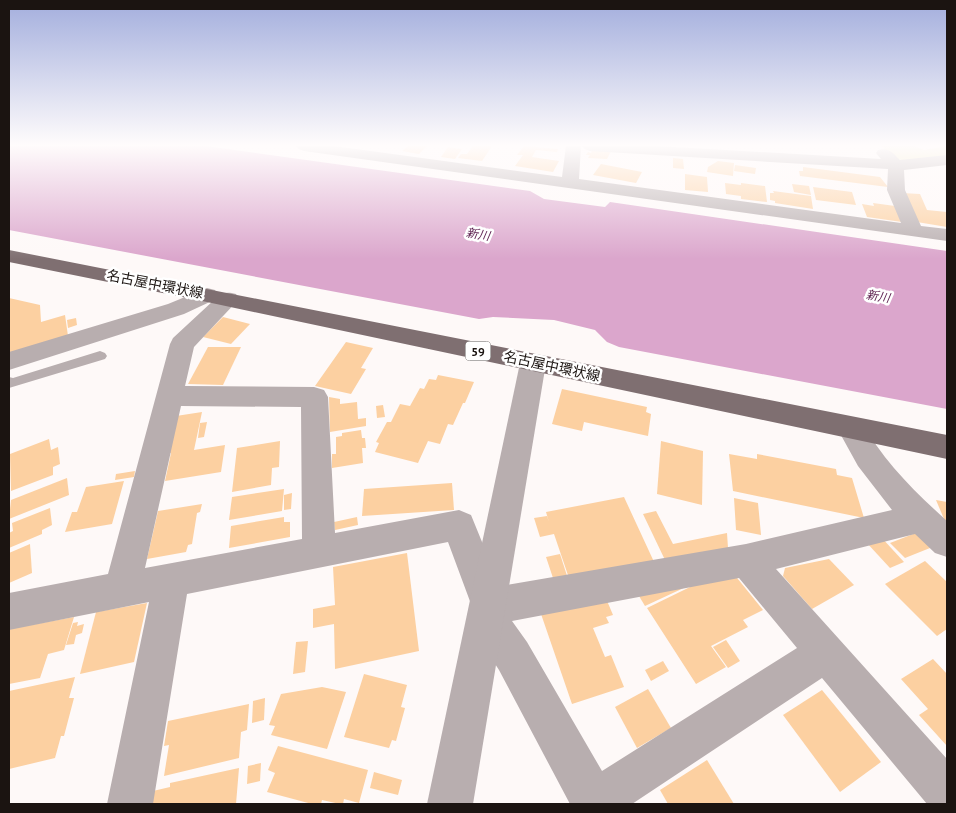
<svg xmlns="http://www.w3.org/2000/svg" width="956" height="813" font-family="'PT Sans','Noto Sans JP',sans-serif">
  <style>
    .green { fill: #ede4b3 }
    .water { fill: #dba6cc }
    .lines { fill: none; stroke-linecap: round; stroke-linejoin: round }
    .stream { fill: #dba6cc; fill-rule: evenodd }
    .building { fill: #fcd0a1 }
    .service { fill: #b8aeaf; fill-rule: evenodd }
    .minor { fill: #b8aeaf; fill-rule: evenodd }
    .tertiary { fill: #b8aeaf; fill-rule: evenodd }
    .primary { fill: #7f6f71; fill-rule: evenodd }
    .labels { text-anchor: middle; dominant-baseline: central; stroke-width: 5; stroke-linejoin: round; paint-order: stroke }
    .far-water-label { font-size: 12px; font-style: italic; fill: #5a1d4d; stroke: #fff }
    .shield { fill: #fff; stroke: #5f5a58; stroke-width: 1 }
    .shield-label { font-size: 12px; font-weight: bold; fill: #1b1411 }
    .street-label { font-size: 14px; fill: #1b1411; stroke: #fff }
  </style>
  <rect width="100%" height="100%" fill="#fef9f8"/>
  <path class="green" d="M882,146H914L924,150L947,146V155C932,157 908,166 894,157C889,155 885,149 882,146Z"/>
  <path class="water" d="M9,146H206L530,191L544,199L605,207L610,202L947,251V409L619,347L607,342L595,330L554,320L493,317L479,319L9,230Z"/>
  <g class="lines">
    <path class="stream" d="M624,146H645L647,147L645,148L626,147Z"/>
  </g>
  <g class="building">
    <path d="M408,146H427L419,154L402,151Z"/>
    <path d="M473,146H492L482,161L458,158L461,154H467Z"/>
    <path d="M524,146L558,149L557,152L536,150L532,157L559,161L553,172L515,166L523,155H517Z"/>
    <path d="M448,147L462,149L455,159L441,157Z"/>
    <path d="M593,148L611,151L607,159L588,158L590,155H586L588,152L591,153Z"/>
    <path d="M673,158L683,159L684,169L673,168Z"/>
    <path d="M718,161L734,163L733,176L707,172L708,167Z"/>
    <path d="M601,164L642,172L636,183L593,175Z"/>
    <path d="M735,165L756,168L755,174L734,171Z"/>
    <path d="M803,167L880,177L888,187L800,176L799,171H803Z"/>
    <path d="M685,174L707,177L708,192L685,190Z"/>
    <path d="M725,183L741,185V183L765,186L767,202L741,199V196L726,194Z"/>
    <path d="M792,184L809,186L811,195L794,192Z"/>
    <path d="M813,187L852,192L856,205L816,200Z"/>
    <path d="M773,191L811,196L813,209L775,203V201L770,200V193H774Z"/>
    <path d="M902,193L920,194L927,210L947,212V227L917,222Z"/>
    <path d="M873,203L895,206L902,222L867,217L862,204L874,206Z"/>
    <path d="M9,298L40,305L41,322L65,315L68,336L9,354Z"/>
    <path d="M223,317L250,324L231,344L203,337Z"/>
    <path d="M76,318L77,325L68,328L67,320Z"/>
    <path d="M346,342L373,348L361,368L366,369L351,394L315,386Z"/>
    <path d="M208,347H241L223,385L188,384Z"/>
    <path d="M438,375L474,382L465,403H463L453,425L448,424L440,444L428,441L418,463L375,452L379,443L376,442L387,422H391L400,404L410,406L420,388L424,389L429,379L436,380Z"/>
    <path d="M562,389L647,407L646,412L651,414L648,436L584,422L582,431L552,424Z"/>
    <path d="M329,397L340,399V404L357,402L358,419L366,418V426L330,432Z"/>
    <path d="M383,405L385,417L377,418L376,406Z"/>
    <path d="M202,412L194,450L225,445L221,472L165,481L171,453H168L176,416Z"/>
    <path d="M207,422L204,437L198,438L200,423Z"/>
    <path d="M361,430L362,438H365L366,448H362L363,463L332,468V454H336V437L342,436V433Z"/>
    <path d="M49,439L51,450L58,447L60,464L53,467V475L11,491L10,454Z"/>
    <path d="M280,441L279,467L272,468L271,485L232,492L237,448Z"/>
    <path d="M661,441L703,451L702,505L657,494Z"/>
    <path d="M729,454L757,459V454L836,469L837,475L852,478L864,518L733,491Z"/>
    <path d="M135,471L134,477L115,480L116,474Z"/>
    <path d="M67,478L69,495L9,519L11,500Z"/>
    <path d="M124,481L112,524L65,532L72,512H77L86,487Z"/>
    <path d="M452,483L454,510L362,516L364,489Z"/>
    <path d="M284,489L282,511L229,520L232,497Z"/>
    <path d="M292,493L291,509L284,510V495Z"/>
    <path d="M624,497L655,564L570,581L554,534L540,537L534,518L547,516L549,522L546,512Z"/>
    <path d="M734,498L758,503L761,535L736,530Z"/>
    <path d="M936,500L947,502V526Z"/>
    <path d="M202,504L200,512L197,513L192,544L188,545L186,552L147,559L158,511Z"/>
    <path d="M50,508L52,525L42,530V534L9,548V533L13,531L12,523Z"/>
    <path d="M656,511L673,544L727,533L728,548L665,560L643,514Z"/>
    <path d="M284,517V522H290V537L229,548L231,526Z"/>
    <path d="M357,517L358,525L335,530L334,522Z"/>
    <path d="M921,531L935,546L905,558L890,543Z"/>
    <path d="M881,537L904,562L890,568L866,542Z"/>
    <path d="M30,544L32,573L9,583V553Z"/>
    <path d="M407,553L419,651L335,669L334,624L313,628V609L335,605L333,567Z"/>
    <path d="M560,554L569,582L555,584L546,557Z"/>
    <path d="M829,559L854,585L812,609L783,576L785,568Z"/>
    <path d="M925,561L947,582V629L937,636L885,584Z"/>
    <path d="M729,568L763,610L743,620L748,627L711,646L726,667L696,684L647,608Z"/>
    <path d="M688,586L645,606L636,591Z"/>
    <path d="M605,596L613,615L606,617L609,623L593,628L605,657L611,655L624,687L572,704L541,614Z"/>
    <path d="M147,603L134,662L80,674L96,612Z"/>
    <path d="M74,617L64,650L48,654L40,678L9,684V629Z"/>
    <path d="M78,622L77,626L84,624L82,633L76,635L74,644L66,645L73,623Z"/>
    <path d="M726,640L740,661L728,668L713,647Z"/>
    <path d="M308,641L305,672L293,674L296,642Z"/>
    <path d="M933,659L947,674V746L919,715L928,709L901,679Z"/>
    <path d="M663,661L669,671L651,681L645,670Z"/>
    <path d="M364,674L407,685L401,707L405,708L396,741L392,740L389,748L344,737Z"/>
    <path d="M75,677L69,698H74L64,736H61L55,758L9,769V691Z"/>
    <path d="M322,687L346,692L327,749L271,735L275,726L269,725L281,694Z"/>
    <path d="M648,689L671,728L637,748L615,707Z"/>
    <path d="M822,690L881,762L840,792L783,715Z"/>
    <path d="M265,698L264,720L252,723L253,701Z"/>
    <path d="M249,704L247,730L241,732L239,758L164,776L169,745L164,746L168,721Z"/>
    <path d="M278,746L368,770L359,803L344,799L343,804H340L322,800L321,804H312L267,792L275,773L268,770Z"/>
    <path d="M707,760L734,804H668L660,790Z"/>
    <path d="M261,763L260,781L247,784L248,766Z"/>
    <path d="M239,768L236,804H151L153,791L170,787V783Z"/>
    <path d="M374,772L402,780L398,795L370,788Z"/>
  </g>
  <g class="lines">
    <path class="service" d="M100,351L105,353L107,356L105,359L9,388V377L13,378Z"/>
    <g class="minor">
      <path d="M296,146H334L562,177L566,146H581L579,179L901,223L887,190L888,169L590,151L585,149L582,146H657L881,159L876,153L878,150C889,147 893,153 900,160L947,155V165L904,170L905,190L921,226L947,229V241L304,151L299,149Z"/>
      <path d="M207,288L215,290L218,295L216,298C222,292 228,292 236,294L239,299L194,347L185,386L314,387L324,390L328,397L335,533L459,510L471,515L500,586L746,544L892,510L858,466L837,428L841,420L851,417L861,420C882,460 914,491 947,521V557L935,553L915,534L776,569L947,759V804H927L822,678L632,804H570L499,670L473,630L467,617L471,604L448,542L187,594L153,804H107L149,602L9,630V593L108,574L170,344L173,338L214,300L184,314L9,370V352L168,304ZM181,406L301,407L302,539L145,568ZM739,578L797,648L602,771L527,642L512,621Z"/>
    </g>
    <path class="tertiary" d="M533,354L542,357L546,363L473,804H427L520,363L524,357Z"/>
    <path class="primary" d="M9,250L947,435V459L207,302L9,262Z"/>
  </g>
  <linearGradient id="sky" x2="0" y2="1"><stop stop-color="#a3aedd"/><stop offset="0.56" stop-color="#fffcfc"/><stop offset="1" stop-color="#fffcfc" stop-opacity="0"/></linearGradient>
  <rect width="956" height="259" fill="url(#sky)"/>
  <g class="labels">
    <g class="far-water-label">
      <text transform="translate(478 234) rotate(9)">新川</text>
      <text transform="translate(878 296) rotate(9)">新川</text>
    </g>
    <rect class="shield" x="465.5" y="341.5" width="25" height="19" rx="4"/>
    <g class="shield-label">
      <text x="478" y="351">59</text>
    </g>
    <g class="street-label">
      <text transform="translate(155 284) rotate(11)">名古屋中環状線</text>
      <text transform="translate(552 366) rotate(12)">名古屋中環状線</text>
    </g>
  </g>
  <rect width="956" height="813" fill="none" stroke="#1b1411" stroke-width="20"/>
</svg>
